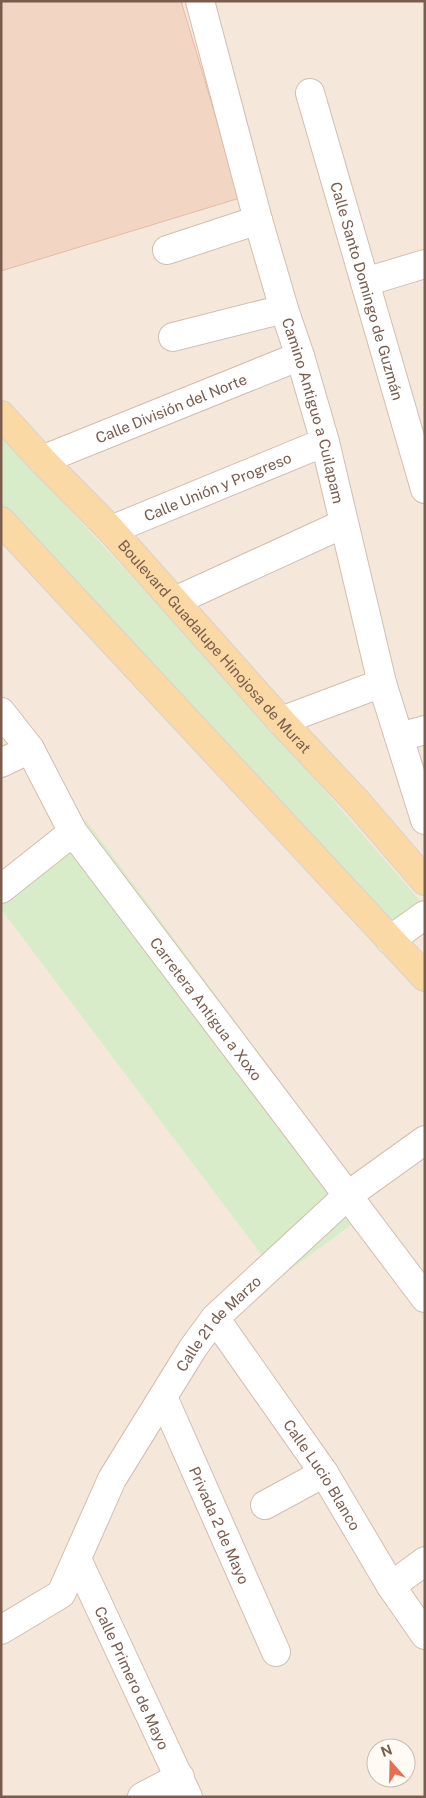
<svg xmlns="http://www.w3.org/2000/svg" width="426" height="1798" font-family="'Public Sans',sans-serif">
  <style>
    .residential { fill: #f5e8da; fill-rule: evenodd }
    .green { fill: #d8ecc9 }
    .building { fill: #f3d5c3; stroke: #e6bba3 }
    .lines { fill: none; stroke-linecap: round; stroke-linejoin: round }
    .minor-casing { stroke: #d1beb0; stroke-width: 30 }
    .major-casing { stroke: #dad1cd; stroke-width: 30 }
    .minor { stroke: #fff; stroke-width: 28 }
    .major { stroke: #fbd9a5; stroke-width: 28 }
    .labels { text-anchor: middle; dominant-baseline: central; stroke-width: 5; stroke-linejoin: round; paint-order: stroke }
    .street-label { font-size: 15px; fill: #7a5c4d; stroke: #fffaf3 }
  </style>
  <rect width="100%" height="100%" fill="#fdf6ec"/>
  <path class="residential" d="M1,1H425V1797H1ZM376,1748H406V1778H376Z"/>
  <g class="green">
    <path d="M1,436L250,704L421,902L392,931L176,700L1,506Z"/>
    <path d="M86,820L374,1208L279,1278L1,909V889Z"/>
  </g>
  <path class="building" d="M1,1H181L240,198L1,271Z"/>
  <g class="lines">
    <defs>
      <g id="minor">
        <path id="s1" d="M200,1L258,220L284,309L300,356L325,442L382,683L425,820"/>
        <path id="s2" d="M310,93L425,489"/>
        <path d="M167,250L258,220"/>
        <path d="M365,282L425,264"/>
        <path d="M173,337L284,309"/>
        <path id="s3" d="M42,460L300,356"/>
        <path id="s4" d="M111,530L325,442"/>
        <path d="M175,601L343,524"/>
        <path id="s5" d="M1,712L30,749L73,832L425,1298"/>
        <path d="M281,721L382,683"/>
        <path d="M400,737L425,730"/>
        <path d="M1,763L30,749"/>
        <path d="M1,889L73,832"/>
        <path d="M390,940L425,915"/>
        <path id="s6" d="M215,1318L324,1473L391,1586L425,1635"/>
        <path id="s7" d="M163,1397L276,1652"/>
        <path d="M265,1505L324,1473"/>
        <path id="s8" d="M77,1559L188,1797"/>
        <path d="M391,1586L425,1561"/>
        <path id="s9" d="M1,1630L61,1594L112,1479L193,1348L215,1318L347,1196L425,1140"/>
        <path d="M142,1797L180,1777"/>
      </g>
      <g id="major">
        <path id="s10" d="M1,415L42,460L111,530L281,721L357,802L425,881"/>
        <path d="M1,521L425,977"/>
      </g>
    </defs>
    <use href="#minor" class="minor-casing"/>
    <use href="#major" class="major-casing"/>
    <use href="#minor" class="minor"/>
    <use href="#major" class="major"/>
  </g>
  <g class="labels">
    <g class="street-label">
      <text stroke="none"><textPath href="#s2" startOffset="206">Calle Santo Domingo de Guzmán</textPath></text>
      <text stroke="none"><textPath href="#s3" startOffset="139">Calle División del Norte</textPath></text>
      <text stroke="none"><textPath href="#s1" startOffset="425">Camino Antiguo a Cuilapam</textPath></text>
      <text stroke="none"><textPath href="#s4" startOffset="115">Calle Unión y Progreso</textPath></text>
      <text stroke="none"><textPath href="#s10" startOffset="315">Boulevard Guadalupe Hinojosa de Murat</textPath></text>
      <text stroke="none"><textPath href="#s5" startOffset="362">Carretera Antigua a Xoxo</textPath></text>
      <text stroke="none"><textPath href="#s9" startOffset="385">Calle 21 de Marzo</textPath></text>
      <text stroke="none"><textPath href="#s6" startOffset="190">Calle Lucio Blanco</textPath></text>
      <text stroke="none"><textPath href="#s7" startOffset="140">Privada 2 de Mayo</textPath></text>
      <text stroke="none"><textPath href="#s8" startOffset="131">Calle Primero de Mayo</textPath></text>
    </g>
  </g>
  <rect width="426" height="1798" fill="none" stroke="#7a5c4d" stroke-width="5"/>
  <g transform="translate(391 1763) rotate(340)"><circle r="24" fill="#fffaf3" stroke="#cabbb1"/>
  <path d="M0-4L9 19L0 12L-9 19Z" fill="#e76f51"/>
  <text y="-8" font-size="14" font-weight="bold" text-anchor="middle" fill="#7a5c4d">N</text>
  </g>
</svg>
